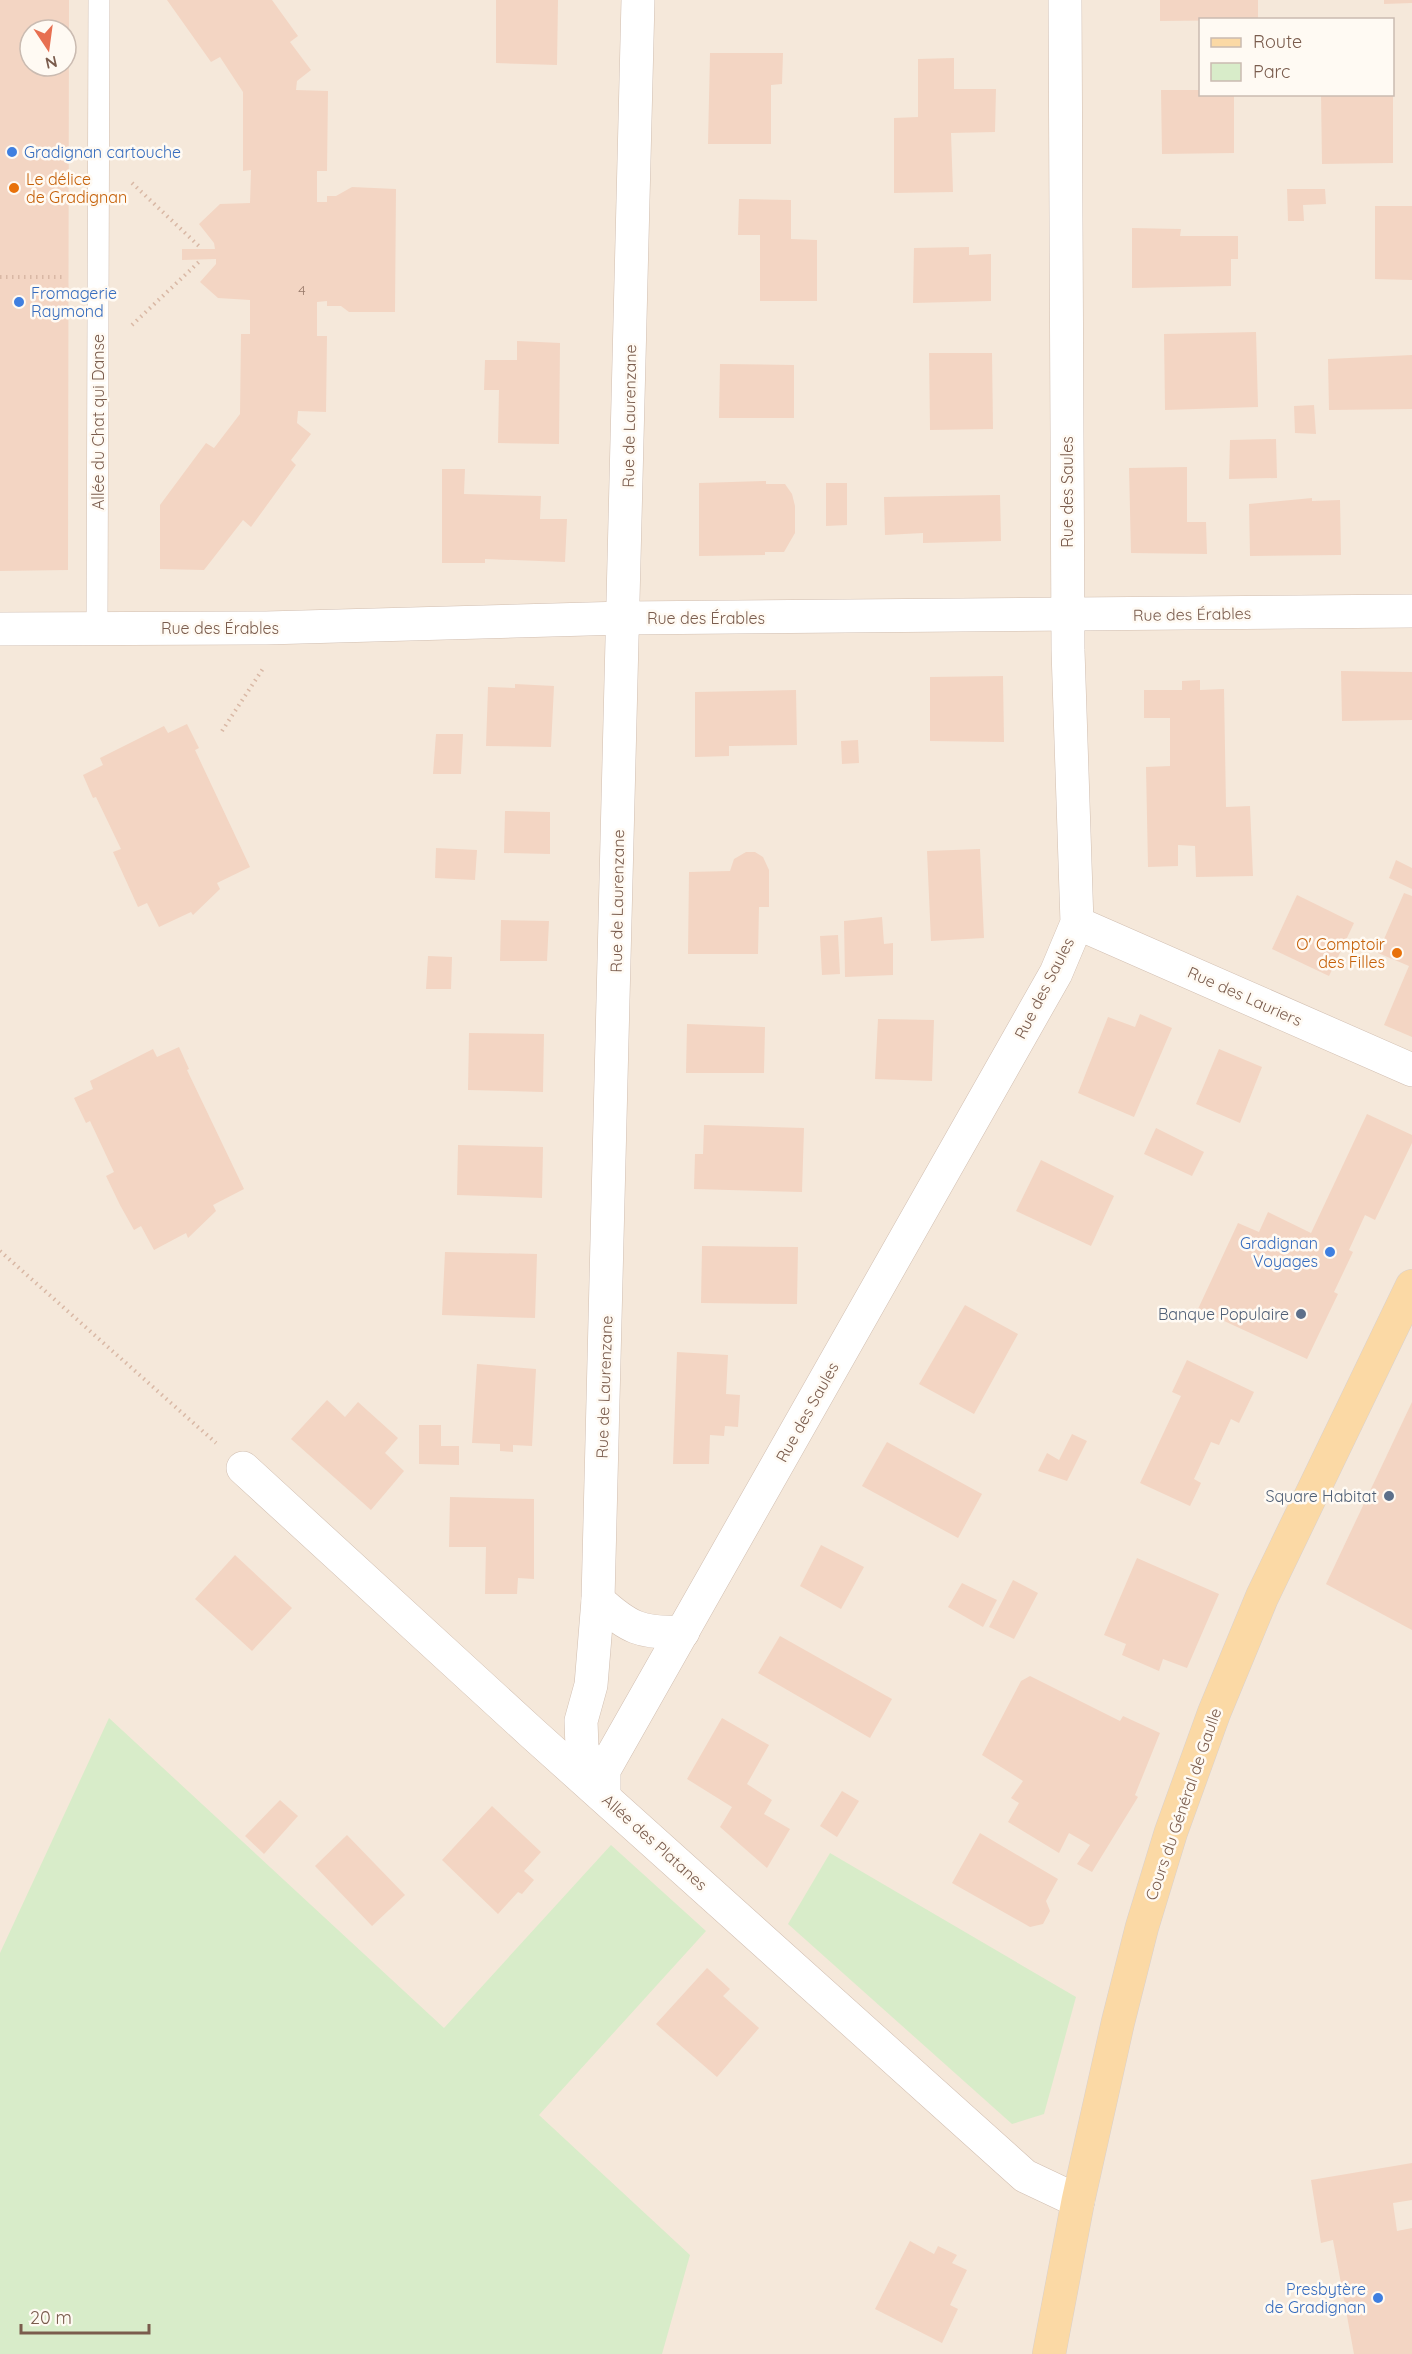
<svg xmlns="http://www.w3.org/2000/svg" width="1412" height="2354" font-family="Quicksand,sans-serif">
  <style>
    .residential { fill: #f5e8da; fill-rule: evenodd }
    .green { fill: #d8ecc9 }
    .building { fill: #f3d5c3; fill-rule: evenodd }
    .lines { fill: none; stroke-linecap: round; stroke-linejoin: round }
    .lane-casing { stroke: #d1beb0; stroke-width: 22 }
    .street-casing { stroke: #d1beb0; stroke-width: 34 }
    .primary-casing { stroke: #dad1cd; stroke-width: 34 }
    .path { stroke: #d9b8a5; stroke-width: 4; stroke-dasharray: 1.5 4.5; stroke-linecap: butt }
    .lane { stroke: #fff; stroke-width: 21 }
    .street { stroke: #fff; stroke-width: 33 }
    .primary { stroke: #fbd9a5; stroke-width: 33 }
    .shop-dot { fill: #3f7fe0; stroke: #fffaf3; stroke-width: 2 }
    .food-dot { fill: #e8710a; stroke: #fffaf3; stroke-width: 2 }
    .service-dot { fill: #5c6f8a; stroke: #fffaf3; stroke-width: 2 }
    .labels { text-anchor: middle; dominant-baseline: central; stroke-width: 5; stroke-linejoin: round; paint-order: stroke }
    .number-label { font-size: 14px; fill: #987a6a }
    .shop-label { font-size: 16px; fill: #366cbe; stroke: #fffaf3; text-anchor: start }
    .food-label { font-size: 16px; fill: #c56008; stroke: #fffaf3; text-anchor: start }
    .street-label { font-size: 16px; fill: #7a5c4d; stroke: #fffaf3 }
    .service-label { font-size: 16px; fill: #4e5e75; stroke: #fffaf3; text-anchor: end }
  </style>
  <rect width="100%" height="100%" fill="#fdf6ec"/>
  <path class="residential" d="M0,0H1412V2354H0ZM1200,20H1392V94H1200ZM30,30H66V66H30Z"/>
  <g class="green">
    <path d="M109,1718L444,2028L611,1845L706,1931L539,2115L690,2255L662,2354H0V1953Z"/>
    <path d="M830,1853L1076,1997L1044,2114L1012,2124L788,1924Z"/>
  </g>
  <g class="building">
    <path d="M0,0H69L68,570L0,571ZM30,30H66V66H30Z"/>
    <path d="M167,0H272L298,36L290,42L311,70L297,81L296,90L328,91L327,171H317V202H327V196H336L352,187L396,189L395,312H349L341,306H327V301L317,302V336H327L326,412L298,411L297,423L311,434L291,460L296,465L251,527L243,520L204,570L160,569V505L206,443L214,448L240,414L241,334H250V300L218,298L200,282L216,264V259L182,260V249H215L214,243L199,224L220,204L250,203L251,170L243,171V92L220,57L211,62Z"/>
    <path d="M496,0H558L557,65L496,63Z"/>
    <path d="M1160,0H1258V20L1160,21Z"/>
    <path d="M1384,0H1412V3L1384,4Z"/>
    <path d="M710,53H783L782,84L771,85V144H708Z"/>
    <path d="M954,58V89H996L995,132L951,133L953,192L894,193V118L918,117V59Z"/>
    <path d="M1161,90H1200V94H1234V153L1162,154Z"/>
    <path d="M1321,94H1393V163L1322,164Z"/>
    <path d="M1287,189H1325L1326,204L1303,205L1304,221H1288Z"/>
    <path d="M739,199L791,200V239L817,240V301H760V235H738Z"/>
    <path d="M1375,206H1412V280L1375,279Z"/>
    <path d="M1132,228L1181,229L1180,236H1238V259H1231V286L1132,288Z"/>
    <path d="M969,247V255L991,254V301L913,303L914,248Z"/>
    <path d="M1256,332L1258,407L1165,410L1164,334Z"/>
    <path d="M517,341L560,343L559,444L498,443L499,390H484L485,360H517Z"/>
    <path d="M929,353H992L993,429L930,430Z"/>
    <path d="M1412,355V409L1329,410L1328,359Z"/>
    <path d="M720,364L794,365V418H719Z"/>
    <path d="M1314,405L1316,434L1295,433L1294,406Z"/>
    <path d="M1276,439L1277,478L1229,479L1230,440Z"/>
    <path d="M1187,467V522H1206L1207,554L1131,553L1129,468Z"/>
    <path d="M442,469H465L464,494L541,496L540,519H567L565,562L485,559V563H442Z"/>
    <path d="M766,481V484H785L792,494L795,506V533L784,552H765V555L699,556V483Z"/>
    <path d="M826,483H847V525L826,526Z"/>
    <path d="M1000,495L1001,541L923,543V533L885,535L884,497Z"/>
    <path d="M1312,498V501L1340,500L1341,555L1250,556L1249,504Z"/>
    <path d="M1341,671L1412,672V720L1342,721Z"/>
    <path d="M1003,676L1004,742L930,741V677Z"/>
    <path d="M1200,680V690L1224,689L1226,807L1250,806L1253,876L1196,877L1195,846L1178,845V866L1148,867L1146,767L1170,766V718H1144V690H1182V681Z"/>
    <path d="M515,684L554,686L551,747L486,746L488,687L515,688Z"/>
    <path d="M796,690L797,745L729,746V756L695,757V692Z"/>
    <path d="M187,724L199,748L195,750L250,867L217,883L220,889L193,915L191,912L159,927L147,903L138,907L113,852L121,849L96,797L93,798L83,775L103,765L100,758L164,726L168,733Z"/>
    <path d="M436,734H463L461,774H433Z"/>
    <path d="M858,740L859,763L842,764L841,741Z"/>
    <path d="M505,811L550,812V854L504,853Z"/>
    <path d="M436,848L477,850L475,880L435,878Z"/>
    <path d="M980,849L984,938L931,941L927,851Z"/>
    <path d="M746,852H755L763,857L769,870V907H759L758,954H688L689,872L730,871L734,859Z"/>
    <path d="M1396,860L1412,868V889L1389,878Z"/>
    <path d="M1404,893L1412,896V1037L1384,1025L1409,966L1378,953Z"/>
    <path d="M1297,895L1354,923L1329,976L1272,949Z"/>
    <path d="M882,917L884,944L893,943V975L845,977L844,921Z"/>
    <path d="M501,920L549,921L547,961H500Z"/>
    <path d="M838,935L840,974L822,975L820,936Z"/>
    <path d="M428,956L452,957L451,989H426Z"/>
    <path d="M1140,1014L1172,1028L1134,1117L1078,1093L1108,1017L1135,1027Z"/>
    <path d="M878,1019L934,1020L932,1081L875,1079Z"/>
    <path d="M687,1024L765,1027L764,1073H686Z"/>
    <path d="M469,1033L544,1034L543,1092L468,1090Z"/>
    <path d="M179,1047L189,1069L187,1070L244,1189L213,1205L216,1211L188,1238L186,1233L154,1250L141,1226L134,1230L120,1205L106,1176L114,1172L90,1121L86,1123L74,1098L93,1089L90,1081L153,1049L157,1057Z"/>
    <path d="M1219,1049L1262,1067L1240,1123L1196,1104Z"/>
    <path d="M1367,1114L1412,1135V1143L1375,1220L1365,1215L1349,1250L1353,1252L1334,1292L1338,1294L1307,1359L1198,1309L1238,1223L1259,1232L1268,1212L1311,1233Z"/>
    <path d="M704,1125L804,1128L802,1192L694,1189L695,1154H703Z"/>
    <path d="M1156,1128L1204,1152L1192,1176L1144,1154Z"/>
    <path d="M458,1145L543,1147L542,1198L457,1195Z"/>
    <path d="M1041,1160L1114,1196L1091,1246L1016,1211Z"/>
    <path d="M702,1246L798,1247L797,1304L701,1303Z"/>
    <path d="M445,1252L537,1254L535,1318L442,1315Z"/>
    <path d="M965,1305L1018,1334L974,1414L919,1384Z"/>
    <path d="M677,1352L728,1355L726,1394L740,1395L738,1427L725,1426L724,1436L710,1435L709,1464H673Z"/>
    <path d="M1187,1360L1254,1392L1239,1423L1231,1419L1219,1445L1211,1442L1194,1479L1201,1483L1190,1506L1140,1483L1181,1396L1172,1392Z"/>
    <path d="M477,1364L536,1369L532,1446L513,1445V1452L500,1451V1444L472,1443Z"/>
    <path d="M327,1400L345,1417L358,1402L398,1438L385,1453L404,1471L371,1510L291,1439Z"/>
    <path d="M1412,1402V1630L1326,1584Z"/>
    <path d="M419,1425H441V1446H459V1465L419,1464Z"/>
    <path d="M1072,1434L1087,1441L1067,1481L1038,1471L1047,1453L1059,1460Z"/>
    <path d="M887,1442L982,1494L958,1538L862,1486Z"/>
    <path d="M450,1497L534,1499V1579L518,1578L517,1594H485L486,1547H449Z"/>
    <path d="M821,1545L864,1567L841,1609L800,1586Z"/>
    <path d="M235,1555L292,1608L252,1651L195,1599Z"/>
    <path d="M1137,1558L1219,1594L1187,1668L1163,1659L1159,1671L1122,1655L1126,1644L1104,1635Z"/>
    <path d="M1013,1580L1038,1593L1014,1639L989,1627Z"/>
    <path d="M962,1583L997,1600L983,1627L948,1607Z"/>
    <path d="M780,1636L892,1699L870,1738L758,1673Z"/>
    <path d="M1030,1676L1120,1721L1123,1716L1160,1733L1135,1795L1138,1797L1092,1872L1077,1864L1090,1845L1069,1833L1059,1853L1008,1822L1019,1803L1011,1798L1023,1781L982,1755L1021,1681Z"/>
    <path d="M722,1718L769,1745L747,1784L772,1800L764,1814L790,1829L767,1868L720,1827L732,1807L687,1779Z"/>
    <path d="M842,1791L859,1801L837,1837L820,1826Z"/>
    <path d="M280,1800L298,1816L264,1854L245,1836Z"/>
    <path d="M492,1806L541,1852L524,1871L534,1880L522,1894L518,1892L498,1914L442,1860Z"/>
    <path d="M980,1833L1058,1879L1046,1901L1050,1911L1043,1924L1030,1927L952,1883Z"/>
    <path d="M347,1835L405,1895L372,1926L315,1866Z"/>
    <path d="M707,1968L730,1989L723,1996L759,2028L717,2077L656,2024Z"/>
    <path d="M1412,2163V2200L1393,2203L1397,2231L1412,2228V2354H1354L1333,2240L1321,2243L1311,2180Z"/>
    <path d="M910,2241L934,2254L938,2246L957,2255L952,2263L967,2270L950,2305L958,2309L942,2343L875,2309Z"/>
  </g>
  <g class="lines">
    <defs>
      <path id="lane" d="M97,628L99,0"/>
      <g id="street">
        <path d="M0,629L266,628L624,618L1412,611"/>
        <path d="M1077,923L1412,1070"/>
        <path d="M243,1468L531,1732L1025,2176L1078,2201"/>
        <path d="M598,1600C628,1628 642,1634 683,1632"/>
        <path d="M604,1796V1770L1056,973L1077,923L1068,650L1065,0"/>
        <path d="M604,1796L582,1748L581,1721L591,1685L598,1600L638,0"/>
      </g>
      <path id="primary" d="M1049,2354L1078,2201L1118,2022L1142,1927L1171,1832L1214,1713L1262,1597L1412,1286"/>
    </defs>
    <use href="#lane" class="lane-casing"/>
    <use href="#street" class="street-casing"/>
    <use href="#primary" class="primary-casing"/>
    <g class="path">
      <path d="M132,183L201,248"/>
      <path d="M0,277H65"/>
      <path d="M132,325L201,260"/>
      <path d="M222,731L264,667"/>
      <path d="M0,1251L216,1443"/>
    </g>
    <use href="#lane" class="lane"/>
    <use href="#street" class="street"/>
    <use href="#primary" class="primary"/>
  </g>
  <g class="shop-dot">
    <circle cx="12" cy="152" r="6"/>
    <circle cx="19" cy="302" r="6"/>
    <circle cx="1330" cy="1252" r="6"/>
    <circle cx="1378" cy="2298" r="6"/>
  </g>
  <g class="food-dot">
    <circle cx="14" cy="188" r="6"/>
    <circle cx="1397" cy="953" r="6"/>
  </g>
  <g class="service-dot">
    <circle cx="1301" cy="1314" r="6"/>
    <circle cx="1389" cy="1496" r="6"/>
  </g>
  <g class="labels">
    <g class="number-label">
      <text x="302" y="290">4</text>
    </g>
    <g class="shop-label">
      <text x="24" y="152">Gradignan cartouche</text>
      <text x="31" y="293">Fromagerie<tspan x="31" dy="18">Raymond</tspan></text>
      <text x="1318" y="1243" text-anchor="end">Gradignan<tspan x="1318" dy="18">Voyages</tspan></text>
      <text x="1366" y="2289" text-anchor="end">Presbytère<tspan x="1366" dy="18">de Gradignan</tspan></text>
    </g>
    <g class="food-label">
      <text x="26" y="179">Le délice<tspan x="26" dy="18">de Gradignan</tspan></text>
      <text x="1385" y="944" text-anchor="end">O' Comptoir<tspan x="1385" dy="18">des Filles</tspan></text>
    </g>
    <g class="street-label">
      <text transform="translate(629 416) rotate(-89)">Rue de Laurenzane</text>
      <text transform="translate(98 422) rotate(-90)">Allée du Chat qui Danse</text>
      <text transform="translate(1067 492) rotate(-90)">Rue des Saules</text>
      <text transform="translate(1192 614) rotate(-1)">Rue des Érables</text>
      <text x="706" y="618">Rue des Érables</text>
      <text x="220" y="628">Rue des Érables</text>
      <text transform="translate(617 901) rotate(-89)">Rue de Laurenzane</text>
      <text transform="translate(1044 988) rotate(-63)">Rue des Saules</text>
      <text transform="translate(1245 996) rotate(24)">Rue des Lauriers</text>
      <text transform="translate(604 1387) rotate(-88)">Rue de Laurenzane</text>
      <text transform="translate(807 1412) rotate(-61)">Rue des Saules</text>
      <text transform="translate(1183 1804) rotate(-71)">Cours du Général de Gaulle</text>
      <text transform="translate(655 1842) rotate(42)">Allée des Platanes</text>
    </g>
    <g class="service-label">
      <text x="1289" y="1314">Banque Populaire</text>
      <text x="1377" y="1496">Square Habitat</text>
    </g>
  </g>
  <rect x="1199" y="18" width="195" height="78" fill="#fffaf3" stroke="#cabbb1" stroke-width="1.5"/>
  <rect x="1211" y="38" width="30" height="9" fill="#fbd9a5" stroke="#cabbb1" stroke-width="1.5"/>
  <text x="1253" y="48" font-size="18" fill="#7a5c4d">Route</text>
  <rect x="1211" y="63" width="30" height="18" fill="#d8ecc9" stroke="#cabbb1" stroke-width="1.5"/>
  <text x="1253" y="78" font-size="18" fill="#7a5c4d">Parc</text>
  <g transform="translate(48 48) rotate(167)"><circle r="28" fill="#fffaf3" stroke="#cabbb1" stroke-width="1.5"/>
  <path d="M0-4.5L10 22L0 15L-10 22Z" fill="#e76f51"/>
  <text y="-9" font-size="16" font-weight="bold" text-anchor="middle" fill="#7a5c4d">N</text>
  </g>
  <path d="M21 2324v9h128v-9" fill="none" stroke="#7a5c4d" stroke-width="3"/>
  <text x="30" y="2324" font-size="18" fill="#7a5c4d" stroke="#fffaf3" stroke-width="4.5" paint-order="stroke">20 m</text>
</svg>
